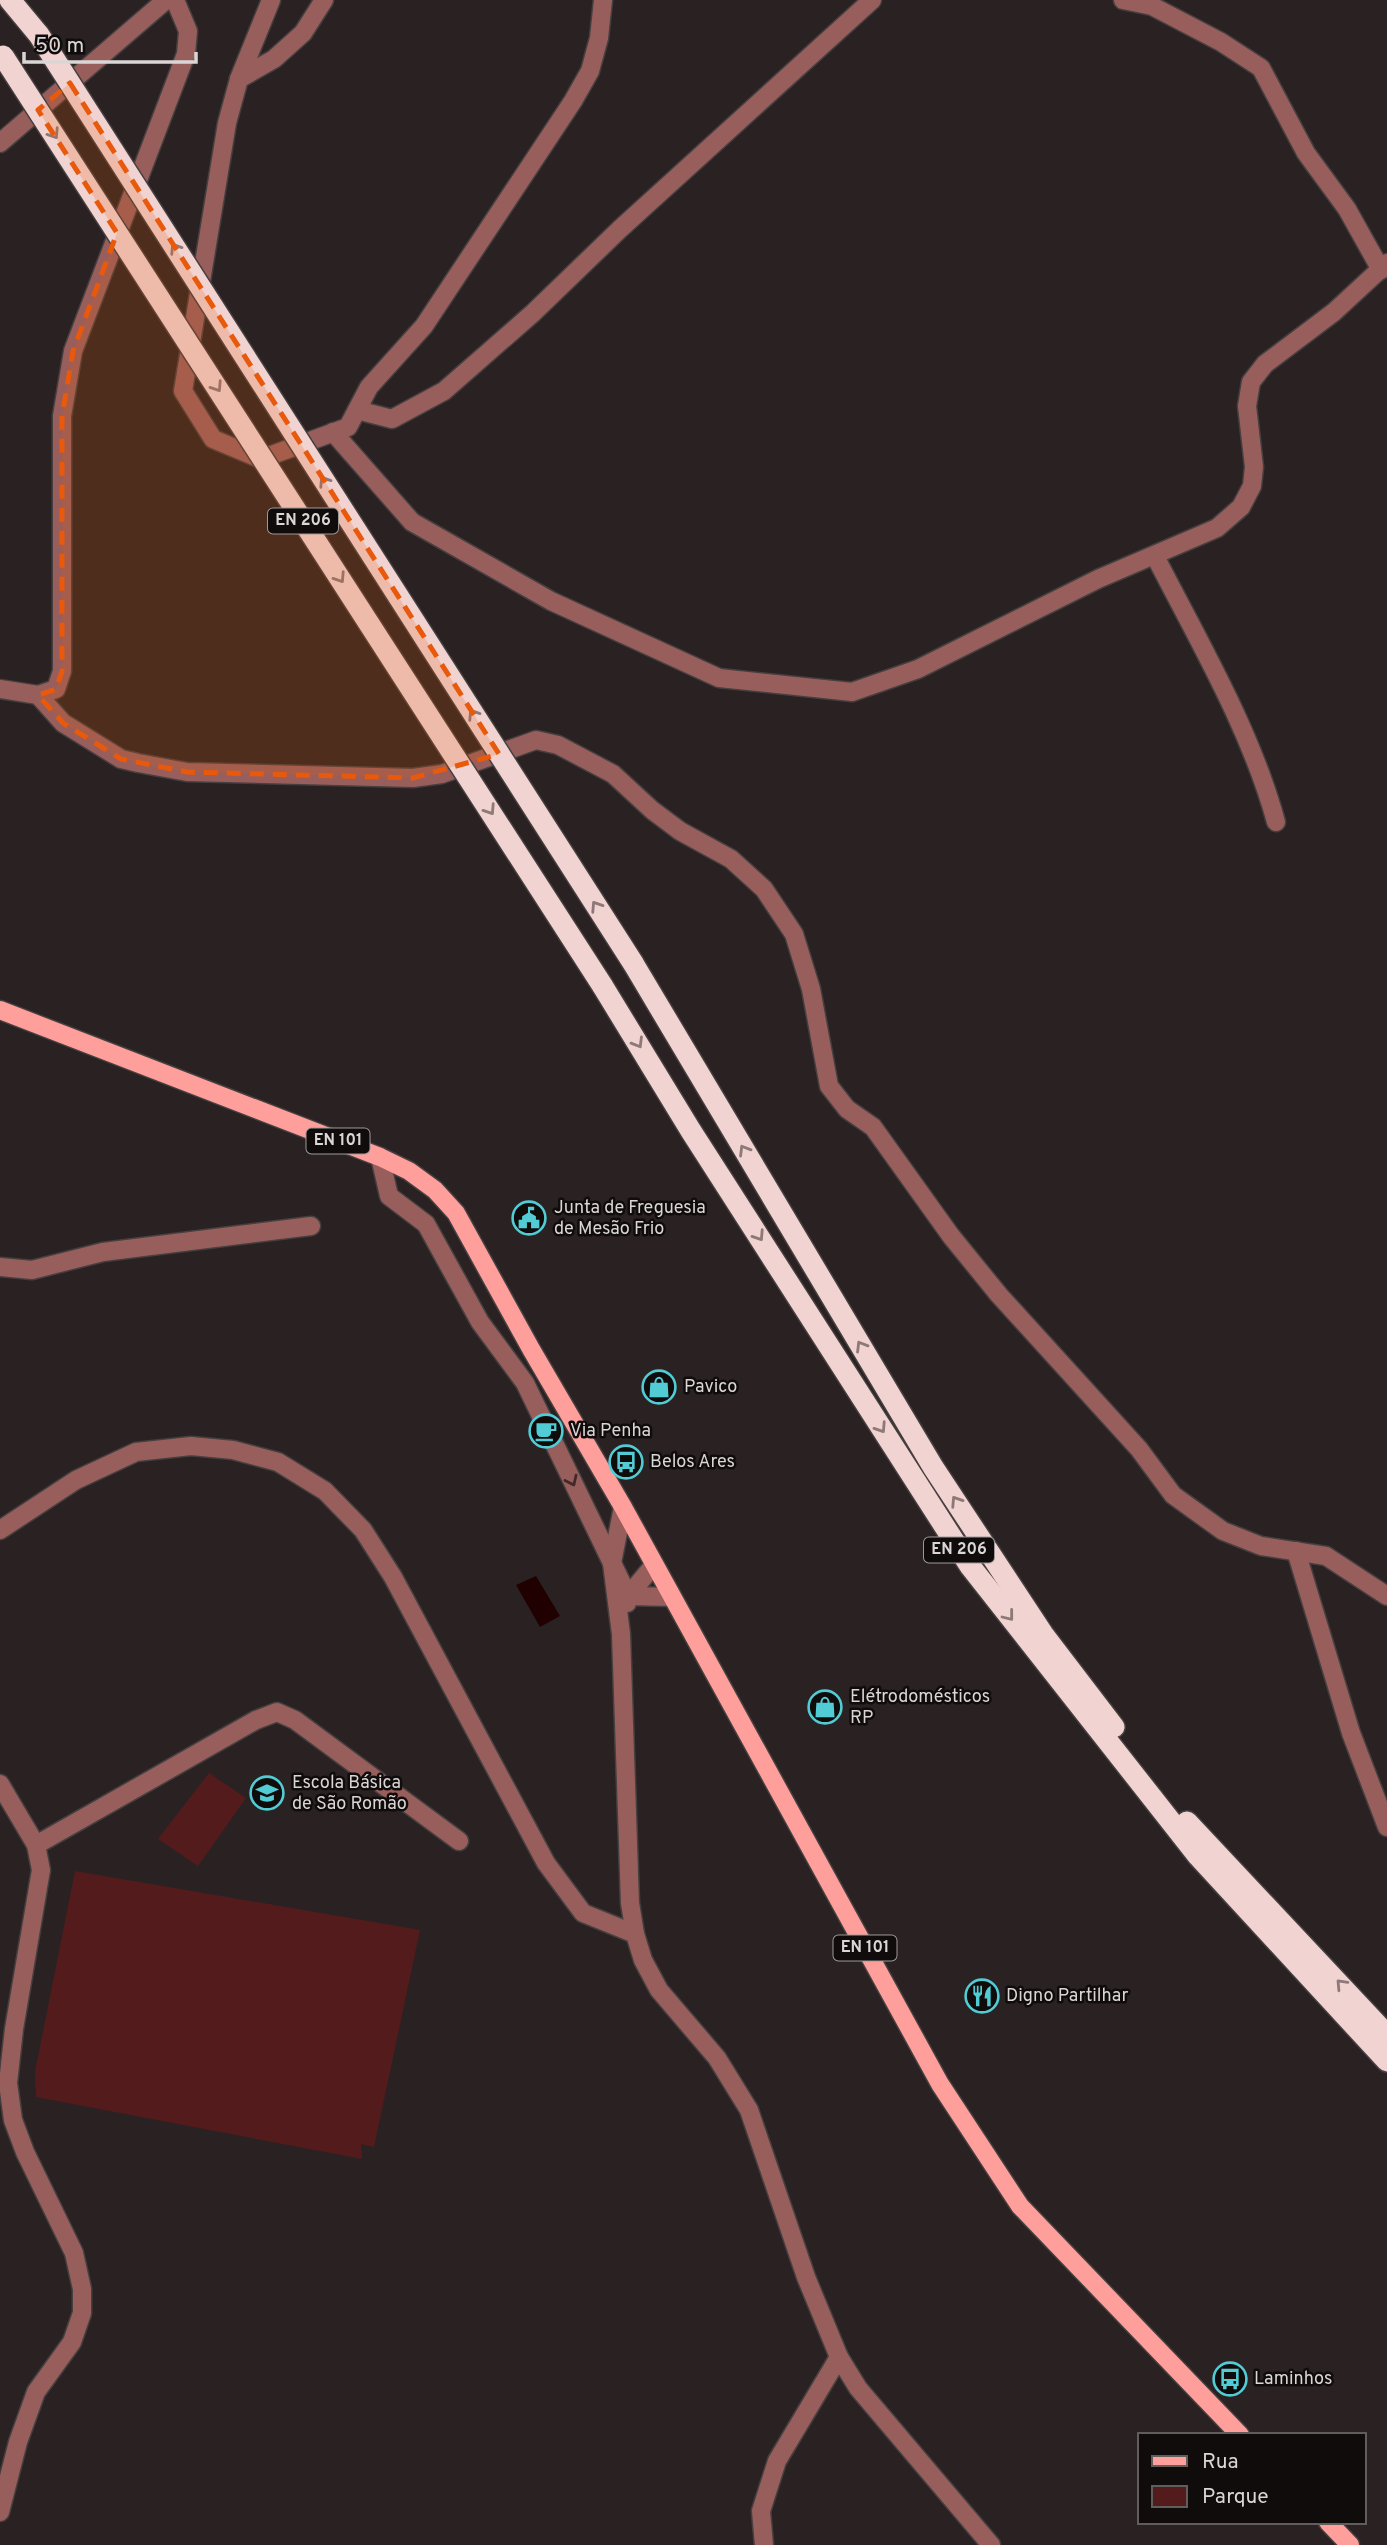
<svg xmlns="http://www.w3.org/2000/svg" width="1387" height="2545" font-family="Overpass,sans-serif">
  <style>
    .green { fill: #541b1c }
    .water { fill: #210002 }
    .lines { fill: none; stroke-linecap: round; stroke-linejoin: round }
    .minor-casing { stroke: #463f3f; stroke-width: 21 }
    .major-casing { stroke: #463f3f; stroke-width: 21 }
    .highway-casing { stroke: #463f3f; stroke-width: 24 }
    .minor { stroke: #985e5c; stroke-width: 18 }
    .major { stroke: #ff9f9b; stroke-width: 18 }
    .highway { stroke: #f1d3d1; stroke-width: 21 }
    .highway-bridge-casing { stroke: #463f3f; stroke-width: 24; stroke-linecap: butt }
    .highway-bridge { stroke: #f1d3d1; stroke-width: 21 }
    .oneway { stroke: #8c7978 }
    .oneway2 { stroke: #402928 }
    .marked { fill: #e8590c; fill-opacity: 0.2; stroke: #e8590c; stroke-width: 5; stroke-dasharray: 14 9; stroke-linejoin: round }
    .labels { text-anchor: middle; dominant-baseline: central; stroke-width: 5; stroke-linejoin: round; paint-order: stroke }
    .shield { fill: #100c0c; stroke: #9e9999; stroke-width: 2 }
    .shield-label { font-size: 16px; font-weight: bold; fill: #dbd6d6 }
    .poi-label { font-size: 18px; fill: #dbd6d6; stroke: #100c0c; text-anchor: start }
  </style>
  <rect width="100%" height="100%" fill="#2a2222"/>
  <g class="green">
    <path d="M209,1773L246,1798L198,1866L158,1839Z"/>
    <path d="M75,1871L420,1930L374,2147L361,2144L362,2159L36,2097L35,2072Z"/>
  </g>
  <path class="water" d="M536,1576L560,1616L540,1627L516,1585Z"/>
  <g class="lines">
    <defs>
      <g id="minor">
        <path d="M271,0L239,79L227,123L183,391L213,439L261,459L348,427L369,387L424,326L573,101L590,71L599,38L603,0"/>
        <path d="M1123,0L1152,6L1221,42L1261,68L1306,153L1347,209L1381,270"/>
        <path d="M239,79L274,59L303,33L324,0"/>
        <path d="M0,143L166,0"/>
        <path d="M357,410L392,419L444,391L533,313L620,229L872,0"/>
        <path d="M333,432L412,522L551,601L719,678L852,692L918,669L1098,579L1217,528L1241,507L1252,486L1254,467L1247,406L1251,382L1265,364L1334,312L1387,263"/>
        <path d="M1155,556C1198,640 1251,730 1276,822"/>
        <path d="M0,689L38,695L56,689L62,671V416L73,351L186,54L188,31L175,0"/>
        <path d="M38,695L63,723L121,759L138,763L187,772L413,778L442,774L536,740L558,745L613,774L652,810L680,831L731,859L764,889L794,934L811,989L829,1086L847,1109L873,1127L951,1236L999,1295L1139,1449L1173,1495L1223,1531L1261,1546L1326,1556L1387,1596"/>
        <path d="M380,1157L389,1196L426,1224L480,1322L525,1383L628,1596L672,1597"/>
        <path d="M0,1267L32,1270L103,1252L311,1226"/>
        <path d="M623,1507L612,1563L621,1634L630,1903L635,1934L643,1960L659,1990L717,2058L749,2110L806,2277L839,2357L858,2388L991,2545"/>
        <path d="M0,1530L76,1480L136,1452L191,1446L233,1450L278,1462L325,1491L363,1530L393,1577L546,1863L583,1913L635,1934"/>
        <path d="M1296,1551L1351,1733L1387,1827"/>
        <path d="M627,1603L628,1596L654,1565"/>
        <path d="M0,1784L36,1845L41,1870L14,2029L8,2083L13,2120L25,2152L74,2253L82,2289V2313L72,2342L36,2392L18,2442L0,2512"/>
        <path d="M36,1845L256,1720L277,1712L295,1720L459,1841"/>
        <path d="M764,2545L761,2511L777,2461L839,2357"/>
      </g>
      <g id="major">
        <path d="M0,1010L380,1157L409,1171L435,1190L456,1213L531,1349L623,1507L940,2084L1020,2206L1240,2435"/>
        <path d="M1328,2522L1350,2545"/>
      </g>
      <g id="highway">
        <path d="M10,0L39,35"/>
        <path d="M633,963L933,1467L1043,1634L1114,1727"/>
        <path d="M602,985L691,1131L970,1566L1198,1856L1387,2061"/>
        <path d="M1187,1822L1387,2035"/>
      </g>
    </defs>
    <use href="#minor" class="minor-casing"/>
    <use href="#major" class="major-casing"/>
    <use href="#highway" class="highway-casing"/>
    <use href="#minor" class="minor"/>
    <use href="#major" class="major"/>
    <use href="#highway" class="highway"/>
    <defs>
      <g id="highway-bridge">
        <path d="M39,35L633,963"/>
        <path d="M3,56L602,985"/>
      </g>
    </defs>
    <use href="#highway-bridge" class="highway-bridge-casing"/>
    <use href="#highway-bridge" class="highway-bridge"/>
  </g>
  <defs><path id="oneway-chevron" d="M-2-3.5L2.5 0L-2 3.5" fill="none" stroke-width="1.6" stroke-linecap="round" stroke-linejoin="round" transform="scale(1.75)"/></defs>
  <g class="oneway">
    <use href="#oneway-chevron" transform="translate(54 134) rotate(57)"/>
    <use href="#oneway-chevron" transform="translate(175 248) rotate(-123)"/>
    <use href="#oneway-chevron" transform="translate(217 387) rotate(57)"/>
    <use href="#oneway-chevron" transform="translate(324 481) rotate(-123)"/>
    <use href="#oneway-chevron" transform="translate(340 578) rotate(57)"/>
    <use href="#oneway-chevron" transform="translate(473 714) rotate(-123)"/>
    <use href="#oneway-chevron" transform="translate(490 810) rotate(57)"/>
    <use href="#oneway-chevron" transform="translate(596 906) rotate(-123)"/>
    <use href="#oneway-chevron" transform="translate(638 1043) rotate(59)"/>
    <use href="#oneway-chevron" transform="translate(744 1150) rotate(-121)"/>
    <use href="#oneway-chevron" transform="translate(759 1236) rotate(57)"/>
    <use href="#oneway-chevron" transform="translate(861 1346) rotate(-121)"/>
    <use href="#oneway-chevron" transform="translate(881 1428) rotate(57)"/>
    <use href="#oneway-chevron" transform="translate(956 1501) rotate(-123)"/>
    <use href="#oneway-chevron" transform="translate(1009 1616) rotate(52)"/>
    <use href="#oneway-chevron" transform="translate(1341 1984) rotate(-133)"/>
  </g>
  <use class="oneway2" href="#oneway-chevron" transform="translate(572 1481) rotate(65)"/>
  <path class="marked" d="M70,83L499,754L413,778L187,772L121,759L63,723L38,695L56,689L62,671V416L73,351L117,233L38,110Z"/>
  <defs>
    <symbol id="civic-ring" viewBox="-11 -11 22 22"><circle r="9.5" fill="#100c0c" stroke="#51ccd5" stroke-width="1.5"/><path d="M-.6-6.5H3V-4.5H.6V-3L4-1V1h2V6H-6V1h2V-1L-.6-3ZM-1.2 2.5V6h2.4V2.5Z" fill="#51ccd5"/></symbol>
    <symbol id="shop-ring" viewBox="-11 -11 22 22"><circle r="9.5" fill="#100c0c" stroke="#51ccd5" stroke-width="1.5"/><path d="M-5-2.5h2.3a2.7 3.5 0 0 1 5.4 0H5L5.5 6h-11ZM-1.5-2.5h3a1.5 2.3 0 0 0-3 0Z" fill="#51ccd5"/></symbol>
    <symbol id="cafe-ring" viewBox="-11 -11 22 22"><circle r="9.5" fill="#100c0c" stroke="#51ccd5" stroke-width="1.5"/><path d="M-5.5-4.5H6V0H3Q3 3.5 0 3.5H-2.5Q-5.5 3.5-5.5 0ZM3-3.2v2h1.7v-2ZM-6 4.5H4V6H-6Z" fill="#51ccd5"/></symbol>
    <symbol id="bus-ring" viewBox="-11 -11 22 22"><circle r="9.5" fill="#100c0c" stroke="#51ccd5" stroke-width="1.5"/><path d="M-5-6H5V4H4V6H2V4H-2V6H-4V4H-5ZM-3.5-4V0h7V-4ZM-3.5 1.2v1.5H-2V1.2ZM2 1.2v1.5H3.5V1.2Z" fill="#51ccd5"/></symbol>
    <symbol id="school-ring" viewBox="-11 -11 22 22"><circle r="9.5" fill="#100c0c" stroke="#51ccd5" stroke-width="1.5"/><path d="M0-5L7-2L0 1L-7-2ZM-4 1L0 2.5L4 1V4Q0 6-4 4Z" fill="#51ccd5"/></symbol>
    <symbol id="restaurant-ring" viewBox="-11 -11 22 22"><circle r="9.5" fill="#100c0c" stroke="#51ccd5" stroke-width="1.5"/><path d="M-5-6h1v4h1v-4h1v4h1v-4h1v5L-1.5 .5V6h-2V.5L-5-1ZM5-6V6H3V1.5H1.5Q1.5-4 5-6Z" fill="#51ccd5"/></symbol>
  </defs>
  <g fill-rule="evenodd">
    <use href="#civic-ring" x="510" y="1199" width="38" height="38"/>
    <use href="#shop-ring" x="640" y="1368" width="38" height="38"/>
    <use href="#cafe-ring" x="527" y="1412" width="38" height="38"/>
    <use href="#bus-ring" x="607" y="1443" width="38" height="38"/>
    <use href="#shop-ring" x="806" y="1688" width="38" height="38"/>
    <use href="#school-ring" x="248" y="1774" width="38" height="38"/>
    <use href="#restaurant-ring" x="963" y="1977" width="38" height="38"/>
    <use href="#bus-ring" x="1211" y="2360" width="38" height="38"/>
  </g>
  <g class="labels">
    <g class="shield">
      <rect x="268" y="508.5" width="70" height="25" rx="5"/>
      <rect x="306.5" y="1128.5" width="63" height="25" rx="5"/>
      <rect x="924" y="1537.5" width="70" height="25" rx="5"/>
      <rect x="833.5" y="1935.5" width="63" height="25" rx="5"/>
    </g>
    <g class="shield-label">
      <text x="303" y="521">EN 206</text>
      <text x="338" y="1141">EN 101</text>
      <text x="959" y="1550">EN 206</text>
      <text x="865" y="1948">EN 101</text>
    </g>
    <g class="poi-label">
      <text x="554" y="1208">Junta de Freguesia<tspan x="554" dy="21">de Mesão Frio</tspan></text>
      <text x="684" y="1387">Pavico</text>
      <text x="570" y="1431">Via Penha</text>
      <text x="650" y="1462">Belos Ares</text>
      <text x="850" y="1697">Elétrodomésticos<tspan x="850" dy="21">RP</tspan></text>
      <text x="292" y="1783">Escola Básica<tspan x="292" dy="21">de São Romão</tspan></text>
      <text x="1006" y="1996">Digno Partilhar</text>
      <text x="1254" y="2379">Laminhos</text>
    </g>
  </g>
  <rect x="1138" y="2433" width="228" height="91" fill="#100c0c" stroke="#615d5d" stroke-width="2"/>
  <rect x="1152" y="2456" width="35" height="10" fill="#ff9f9b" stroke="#615d5d" stroke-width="2"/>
  <text x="1202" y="2468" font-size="21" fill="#dbd6d6">Rua</text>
  <rect x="1152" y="2486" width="35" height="21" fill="#541b1c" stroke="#615d5d" stroke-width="2"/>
  <text x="1202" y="2503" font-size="21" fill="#dbd6d6">Parque</text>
  <path d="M24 52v10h172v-10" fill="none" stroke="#dbd6d6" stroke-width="3.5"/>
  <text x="35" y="52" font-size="21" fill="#dbd6d6" stroke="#100c0c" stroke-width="5" paint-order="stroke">50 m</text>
</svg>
